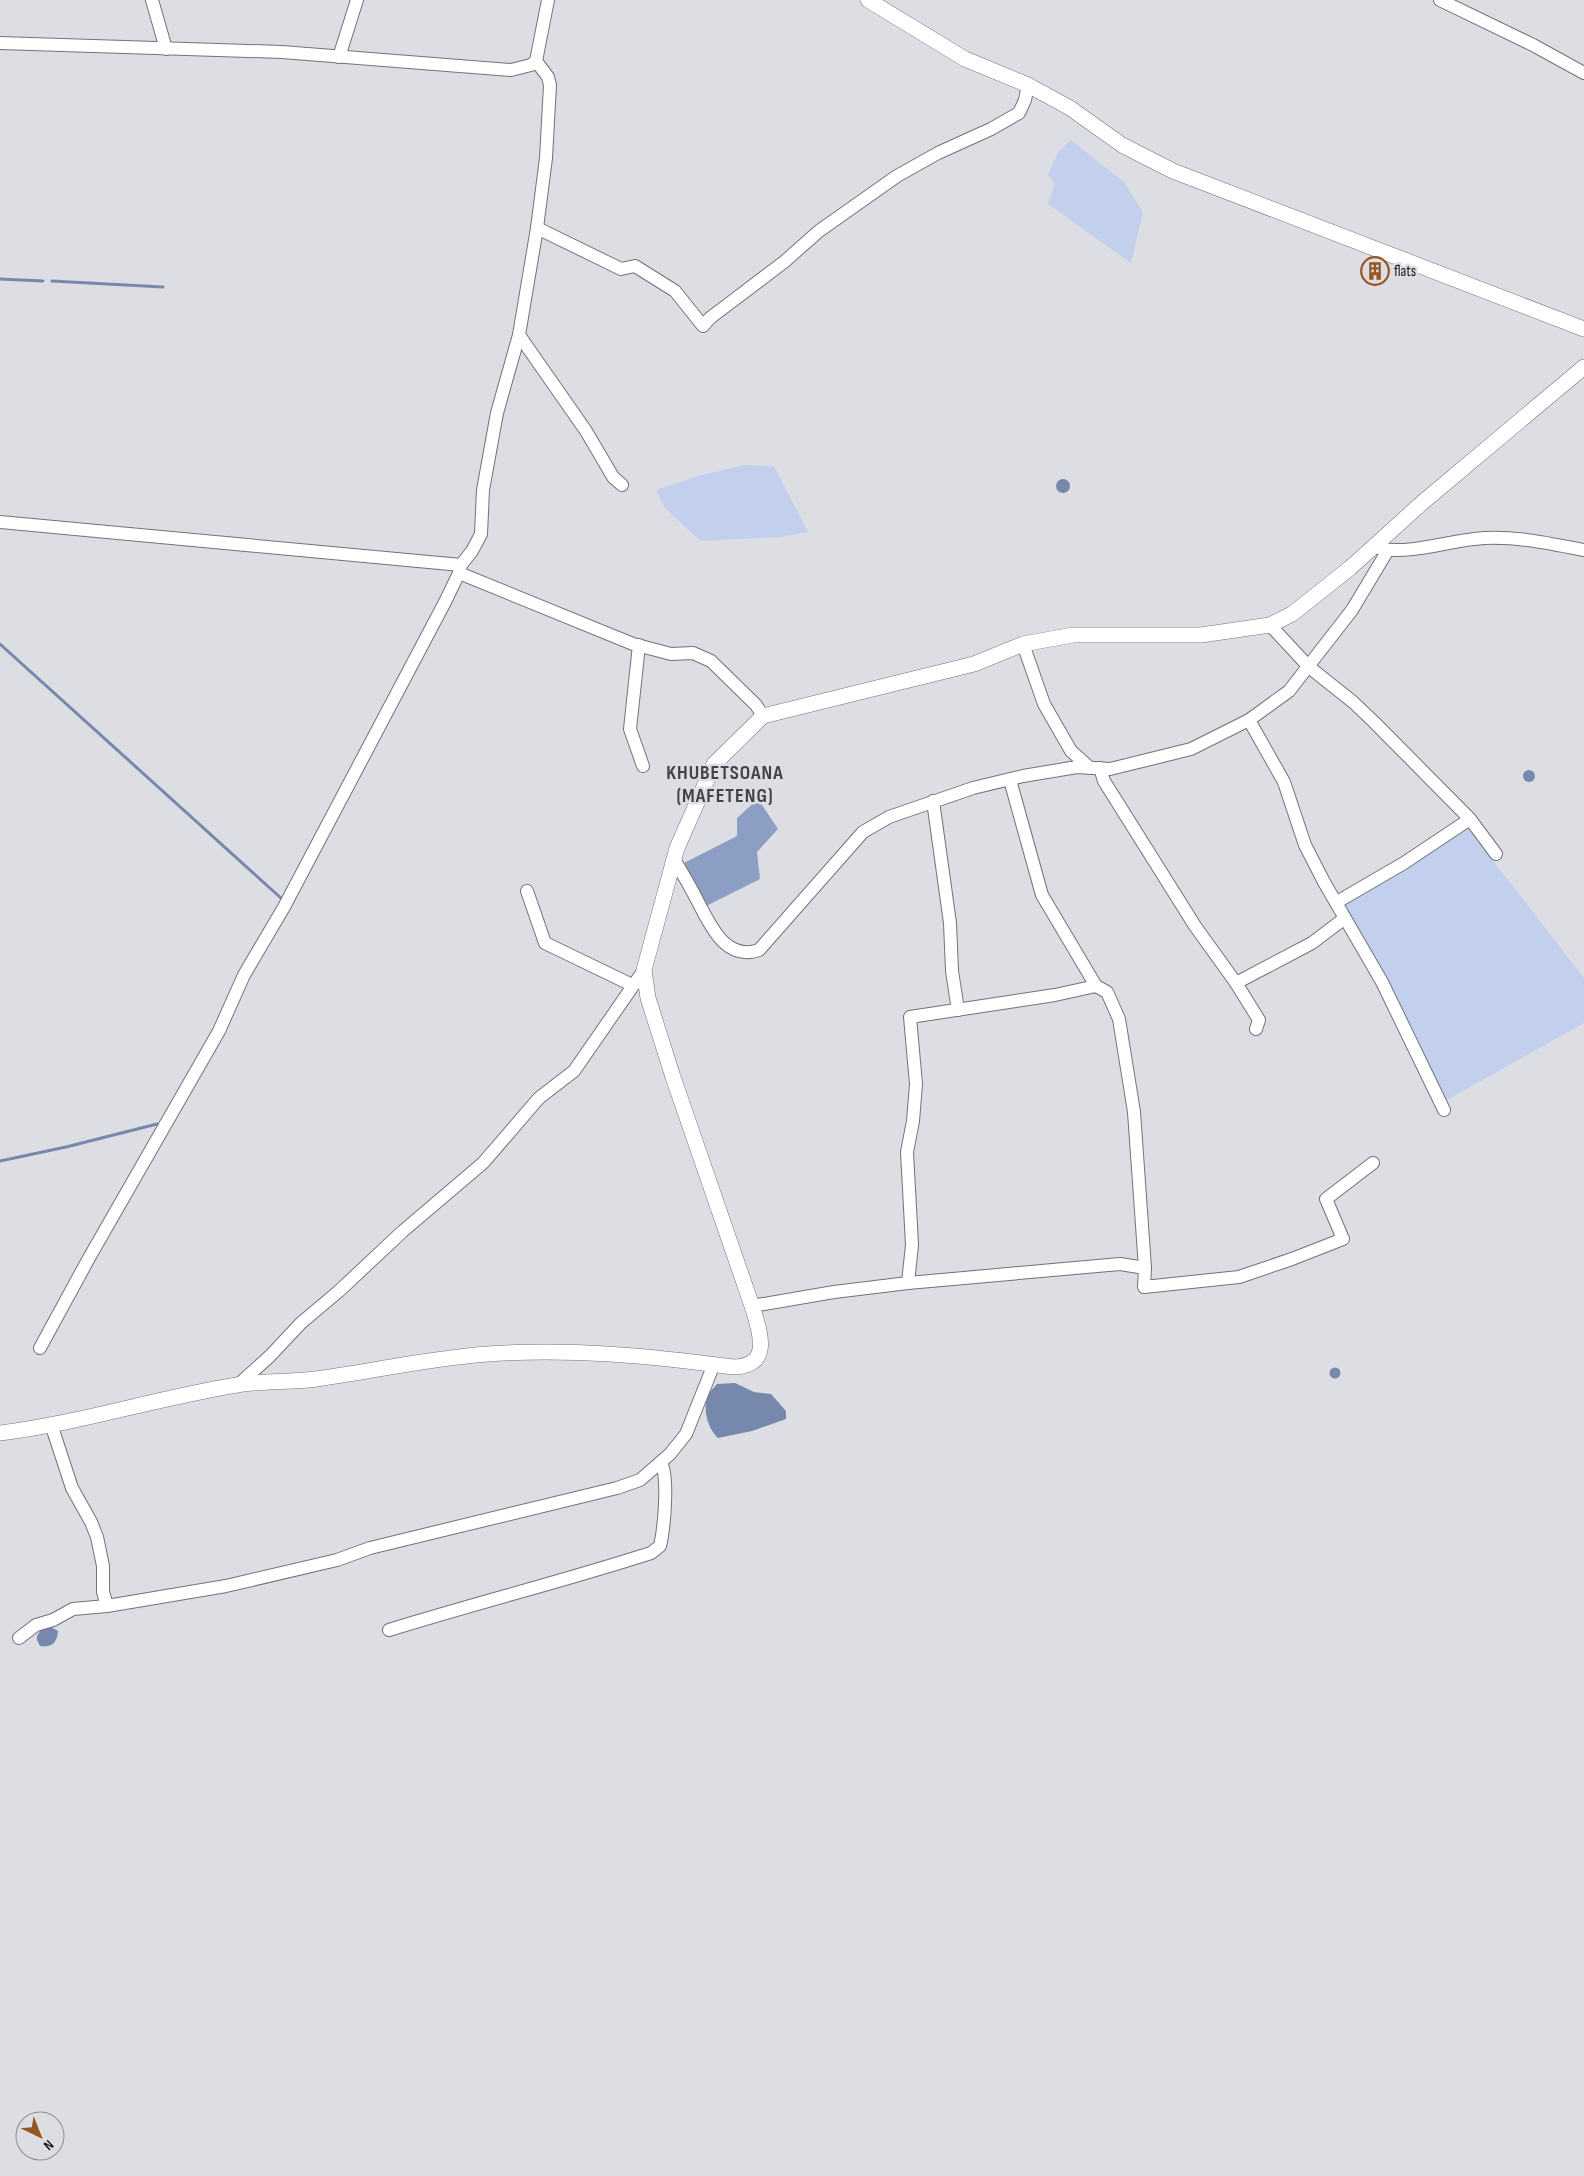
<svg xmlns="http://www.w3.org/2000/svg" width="1584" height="2176" font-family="'Sofia Sans Condensed',sans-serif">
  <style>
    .green { fill: #c3d0ed }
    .forest { fill: #8d9ec4 }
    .water { fill: #7788ad }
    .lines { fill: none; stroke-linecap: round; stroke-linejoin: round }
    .stream { stroke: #7788ad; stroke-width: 3 }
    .minor-casing { stroke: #717378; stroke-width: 14 }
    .tertiary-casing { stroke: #717378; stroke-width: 16 }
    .minor { stroke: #fff; stroke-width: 12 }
    .tertiary { stroke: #fff; stroke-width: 15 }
    .labels { text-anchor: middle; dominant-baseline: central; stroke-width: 5; stroke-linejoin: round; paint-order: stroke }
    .poi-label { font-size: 15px; fill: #161618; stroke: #dcdee4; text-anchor: start }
    .district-label { font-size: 20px; font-weight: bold; letter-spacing: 1px; fill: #424448; stroke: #dcdee4 }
  </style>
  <rect width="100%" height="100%" fill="#dcdee4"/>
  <g class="green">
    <path d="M1071,140L1124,182L1143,212L1131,263L1048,204L1055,184L1048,175L1058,152Z"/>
    <path d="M745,465L774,466L808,532L781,537L700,541L664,507L656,490L701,475Z"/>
    <path d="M1467,827L1584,978V1023L1447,1100L1344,903L1399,874Z"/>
  </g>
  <path class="forest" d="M758,799L778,829L757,852L760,879L706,906L682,864L737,836V818Z"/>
  <g class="water">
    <circle cx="1063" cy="486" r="7"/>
    <circle cx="1529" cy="776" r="6"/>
    <circle cx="1335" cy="1373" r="5.5"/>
    <path d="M735,1383L754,1392L771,1394L786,1411V1419L752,1431L718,1438C708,1429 703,1411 707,1397C708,1393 714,1388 717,1384Z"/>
    <path d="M51,1627L58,1631C57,1642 53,1648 40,1646L37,1640V1636L42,1628Z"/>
  </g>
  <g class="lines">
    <g class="stream">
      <path d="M0,279L43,281"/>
      <path d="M52,281L163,287"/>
      <path d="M0,644L282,899"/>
      <path d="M0,1161L66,1147L157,1124"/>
    </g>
    <defs>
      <g id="minor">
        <path d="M152,0L166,49"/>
        <path d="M1440,0L1533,45L1584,73"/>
        <path d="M0,43L282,52L511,70L531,65L536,61L548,0"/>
        <path d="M339,57L357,0"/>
        <path d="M537,228L621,269L635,266L675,291L703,326L710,318L784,262L819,231L897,176L938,153L991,129L1019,113L1025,100L1028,85"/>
        <path d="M519,335L586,431L613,477L622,485"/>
        <path d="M0,522L461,565"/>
        <path d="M1381,549C1415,554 1450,540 1484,538C1517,536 1552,544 1584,550"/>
        <path d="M459,573L633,644L671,654L693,653L711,661L756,705L763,716"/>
        <path d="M1270,625L1309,667L1353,702L1374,722L1470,819L1496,854"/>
        <path d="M1023,644L1044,704L1071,751L1090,768"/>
        <path d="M639,645L630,729L643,766"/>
        <path d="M1249,720L1284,782L1305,845L1324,882L1382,982L1444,1110"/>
        <path d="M1100,768L1104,781L1195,926L1236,983L1259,1020L1256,1029"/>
        <path d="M1010,780L1042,895L1096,986L1107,992L1119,1019L1134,1112L1145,1268L1144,1287L1239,1277L1292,1259L1343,1239L1326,1199L1373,1163"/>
        <path d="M933,801L950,923L952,971L958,1010"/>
        <path d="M674,859C682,873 690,886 697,900C710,924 725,962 759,950L863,832L889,817L973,788L1023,776L1077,767L1110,769L1191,749L1249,720L1289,691L1352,610L1388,550"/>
        <path d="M527,891L545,943L632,985"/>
        <path d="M1337,902L1404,863L1470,819"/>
        <path d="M1236,983L1312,943L1345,918"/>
        <path d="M908,1283L912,1245L907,1152L913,1121L916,1084L910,1017L1055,995L1096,986"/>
        <path d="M752,1306L834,1292L908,1283L1120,1264L1145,1268"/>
        <path d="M40,1348L89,1258L219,1031L244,975L284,907L445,602L459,573L461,565L472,551L481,534L483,490L497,413L519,335L537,228L546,158L550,85L548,77L536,61"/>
        <path d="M238,1385L270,1356L301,1323L339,1291L403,1231L483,1163L539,1098L574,1071L644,970"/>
        <path d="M51,1424L72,1488L91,1522L97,1537L103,1566V1592L107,1606"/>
        <path d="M389,1630C476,1603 564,1581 651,1553L660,1546C664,1529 669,1477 661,1463"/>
        <path d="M19,1638L36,1625L53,1620L73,1609L107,1606L226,1586L337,1560L370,1548L617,1488L640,1480L670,1454L686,1434L714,1364"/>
      </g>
      <g id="tertiary">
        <path d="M868,0L965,59L1028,85L1070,108L1122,145L1173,171L1584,329"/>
        <path d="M0,1433C80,1423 157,1398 237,1385C265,1380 295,1383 323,1378C378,1370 432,1358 488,1354C570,1348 651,1356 733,1367C773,1366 760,1332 752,1306L673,1077L648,998L644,970L677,848L714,764L763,716L974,664L1023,644L1073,635H1201L1270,625L1292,614L1350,568L1423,502L1584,367"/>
      </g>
    </defs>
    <use href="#minor" class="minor-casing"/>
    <use href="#tertiary" class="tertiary-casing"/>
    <use href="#minor" class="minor"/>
    <use href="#tertiary" class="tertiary"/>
  </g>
  <defs>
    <symbol id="building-ring" viewBox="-11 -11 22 22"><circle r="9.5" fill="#dcdee4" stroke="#975621" stroke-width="1.5"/><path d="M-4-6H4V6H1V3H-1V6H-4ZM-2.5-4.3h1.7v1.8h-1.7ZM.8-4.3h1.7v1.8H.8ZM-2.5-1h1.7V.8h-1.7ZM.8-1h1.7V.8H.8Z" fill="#975621"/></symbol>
  </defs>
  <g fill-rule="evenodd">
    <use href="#building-ring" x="1359" y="255" width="32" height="32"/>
  </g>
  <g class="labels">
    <g class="poi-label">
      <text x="1394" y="271">flats</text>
    </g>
    <g class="district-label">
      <text x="725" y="773">KHUBETSOANA<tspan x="725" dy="23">(MAFETENG)</tspan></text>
    </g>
  </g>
  <g transform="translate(40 2136) rotate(137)"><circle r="24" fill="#dcdee4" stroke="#8d8e92"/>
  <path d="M0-4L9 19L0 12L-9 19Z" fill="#975621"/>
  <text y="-8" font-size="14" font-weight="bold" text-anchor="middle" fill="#161618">N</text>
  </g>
</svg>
